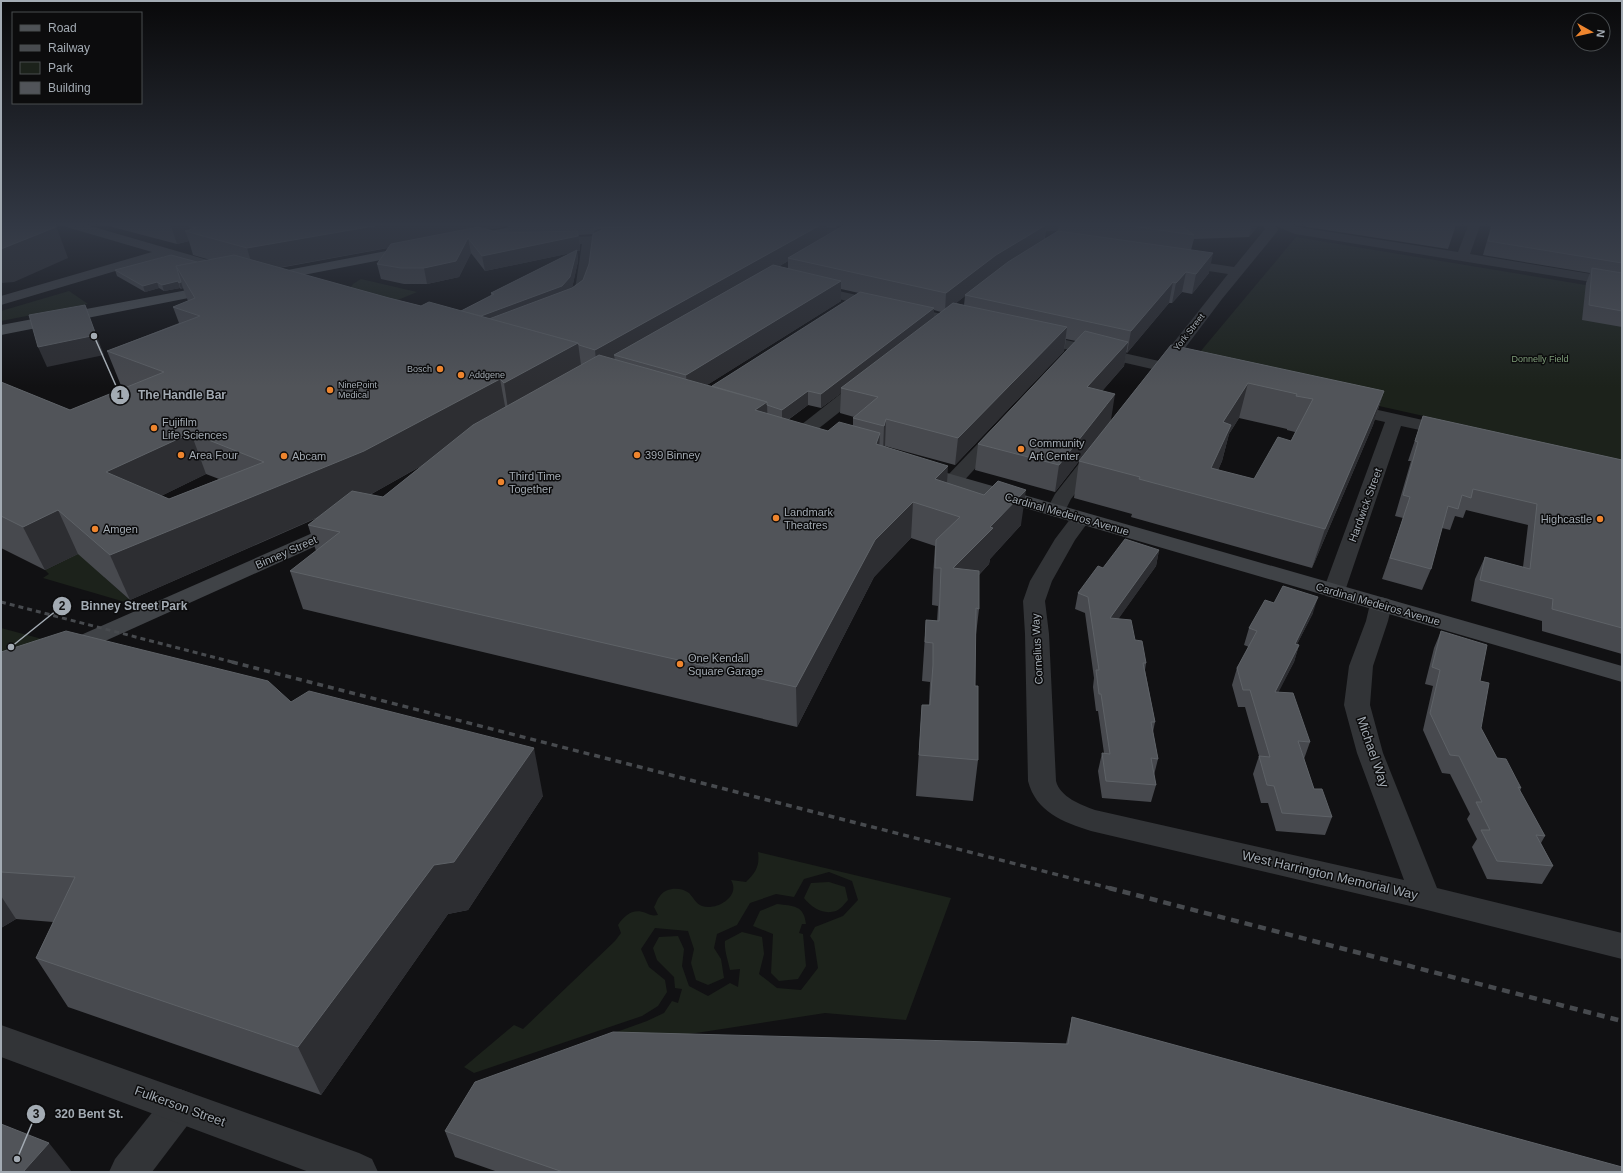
<svg xmlns="http://www.w3.org/2000/svg" width="1623" height="1173" font-family="Arial,sans-serif">
  <style>
    .green { fill: #1c221b }
    .lines { fill: none; stroke-linecap: round; stroke-linejoin: round }
    .minor { fill: #323437; fill-rule: evenodd }
    .tertiary { fill: #323437; fill-rule: evenodd }
    .secondary { fill: #404347; fill-rule: evenodd }
    .primary { fill: #4e5256; fill-rule: evenodd }
    .rail-far2 { stroke: #474a4e; stroke-width: 3; stroke-dasharray: 5 4; stroke-linecap: butt }
    .rail-far1 { stroke: #474a4e; stroke-width: 3.5; stroke-dasharray: 6 5; stroke-linecap: butt }
    .rail { stroke: #474a4e; stroke-width: 4.5; stroke-dasharray: 8 6; stroke-linecap: butt }
    .wall { fill: #47494e; fill-rule: evenodd }
    .shaded-wall { fill: #2d2e32 }
    .building { fill: #515459; stroke: #5e6267; fill-rule: evenodd }
    .poi-dot { fill: #ee852e; stroke: #0c0c0d; stroke-width: 1.5 }
    .labels { text-anchor: middle; dominant-baseline: central; stroke-width: 3; stroke-linejoin: round; paint-order: stroke }
    .far-street-label { font-size: 9px; fill: #a3abb3; stroke: #0c0c0d }
    .far-park-label { font-size: 9px; fill: #7f9e7a; stroke: #0c0c0d }
    .far-poi-label { font-size: 9px; fill: #a3abb3; stroke: #0c0c0d; text-anchor: start }
    .poi-label { font-size: 11px; fill: #a3abb3; stroke: #0c0c0d; text-anchor: start }
    .street-label { font-size: 11px; fill: #a3abb3; stroke: #0c0c0d }
    .near-street-label { font-size: 13px; fill: #a3abb3; stroke: #0c0c0d }
    .leader { fill: none; stroke: #a3abb3; stroke-width: 1.5 }
    .callout-dot { fill: #a3abb3; stroke: #0c0c0d; stroke-width: 1.5 }
    .mark-label { font-size: 12px; text-anchor: middle; font-weight: bold; fill: #111 }
    .callout-label { font-size: 12px; text-anchor: middle; font-weight: bold; fill: #a3abb3; stroke: #0c0c0d; stroke-width: 3; stroke-linejoin: round; paint-order: stroke }
  </style>
  <rect width="100%" height="100%" fill="#111113"/>
  <g class="green">
    <path d="M1296,237L1622,291V460L1190,364Z"/>
    <path d="M361,279L417,292L386,305L348,291L353,284Z"/>
    <path d="M69,291L88,304L1,321V311Z"/>
    <path d="M104,541V577L130,600L125,602L43,578L49,574L45,570Z"/>
    <path d="M1,628L42,639L1,656Z"/>
    <path d="M758,852L951,898L906,1020L825,1013L612,1046L494,1076L647,1021L664,1013L672,1001L678,1003L682,989L675,988L674,977L657,960L653,948L659,937L678,936L684,949L682,966L689,986L708,996L730,983L738,987L740,969L730,970C728,960 724,950 725,941L742,932L762,937L764,954L759,974L777,988L801,990L818,968L814,942L810,936L815,927L843,916L858,900L852,881L829,872L804,879L794,897L776,894L750,903L737,925L717,934L714,948L721,959L724,978L708,985L696,980L691,963L694,949L688,931L655,928L641,949L649,967L665,980L667,992L658,1006L642,1016L474,1073L464,1067L514,1025L523,1029L615,941L621,933L618,925C625,915 633,908 646,913C650,915 653,916 658,915L654,907C656,904 657,899 660,896C666,887 681,887 689,893C693,897 696,904 702,906C717,911 741,896 731,880L746,882C756,873 760,865 758,852Z"/>
    <path d="M829,882L845,887L848,900C845,903 841,909 836,911C823,915 812,908 804,898L811,883Z"/>
    <path d="M777,904C793,906 804,905 806,924H802L799,933L803,934L806,966L798,979L779,981L771,973L773,934L753,926L760,911Z"/>
  </g>
  <g class="lines">
    <g class="minor">
      <path d="M1090,223L1094,226L1092,229L1088,230L1017,232L1013,231L1011,228L1013,225L1017,224Z"/>
      <path d="M1262,223H1289L1298,227L1458,252L1469,223H1481L1470,254L1622,279V287L1295,234L1276,226L1278,230L1276,233L1222,299L1173,364L1191,369L1193,372L1191,375C1182,378 1176,373 1167,373C1163,373 1160,375 1154,373L1152,369L1030,341L1027,338L1030,335L1035,333L1159,361L1228,274L1176,266L1174,263L1176,260L1181,259L1234,267L1265,229Z"/>
      <path d="M862,227L866,228L868,231L866,234L797,238L793,237L791,234L793,231L797,230Z"/>
      <path d="M623,235L627,236L629,239L627,242L595,244C593,261 592,313 564,306L562,303L571,296L576,283L582,244L549,245L545,244L543,241L545,238Z"/>
      <path d="M812,285L964,319L969,320L971,323L969,326L964,327L807,292L805,289L807,286Z"/>
      <path d="M864,379L870,380L872,384L870,388L804,440L798,441L792,440L789,436L792,432L858,380Z"/>
      <path d="M1347,403L1454,427L1457,431L1454,435L1448,436L1401,426L1345,591L1342,596L1334,598L1326,596L1323,591L1385,422L1341,412L1338,408L1341,404Z"/>
      <path d="M997,429L1003,430L1006,434L1003,438L960,485L953,487L946,485L943,481L946,477L991,430Z"/>
      <path d="M1095,450L1102,452L1104,456L1071,499L1063,515L1056,517L1049,515L1046,511L1055,494L1088,452Z"/>
      <path d="M1081,512L1088,514L1091,518L1075,540L1052,581L1045,601L1049,634L1056,781C1060,797 1081,805 1095,810L1404,880L1357,753L1344,705L1349,666L1366,621L1370,604L1373,599L1381,597L1389,599L1392,604L1388,621L1373,666L1370,705L1383,753L1437,888L1622,933V959L1423,909L1091,831C1063,822 1036,812 1028,781L1025,634L1023,601L1030,581L1055,539L1074,514Z"/>
      <path d="M180,1089L193,1094L198,1106L193,1118L152,1172H109L115,1159L167,1094Z"/>
    </g>
    <path class="tertiary" d="M1,1025L359,1153L372,1159L378,1172H309L1,1057Z"/>
    <g class="secondary">
      <path d="M61,223H80L232,267L234,270L232,273L227,274L166,256L1,305V296L152,252L63,226Z"/>
      <path d="M919,465L1622,666V682L912,475L910,471L912,467Z"/>
      <path d="M340,522L347,524L350,528L347,532L74,655L66,658L58,655L54,650L58,645L333,524Z"/>
    </g>
    <g class="primary">
      <path d="M532,223H556L554,226L550,227L469,243L465,242L463,239L465,236L469,235Z"/>
      <path d="M412,246L417,247L418,250L417,253L267,282L262,281L260,278L262,275L267,274Z"/>
      <path d="M214,285L219,286L221,289L219,292L1,335V325Z"/>
    </g>
    <path class="rail-far2" d="M1,602L236,663"/>
    <path class="rail-far1" d="M232,662L1113,889"/>
    <path class="rail" d="M1109,888L1622,1021"/>
  </g>
  <g class="wall">
    <path d="M97,223H1046V225L1045,239L1058,231L1059,223H1260L1249,237L1194,239L1191,250L1209,273L1192,294L1182,292L1172,303H1169L1127,353L1126,352L1124,366L1102,391L1111,420L1055,492L975,470L978,444L1076,341L1066,339L1064,351L955,465L885,446L947,483L1021,525L990,559L989,564L979,575V609L975,643V686L978,760L973,801L916,796L922,705H929L930,682L922,681L926,620L937,621L938,606L932,605L933,577L935,546L911,538L874,577L797,727L303,609L290,571L316,551L308,525L317,518L130,600L78,554L45,570L1,548V382L70,410L123,389L122,388L107,351L179,323L173,307L188,301L183,288L181,289L180,288L164,291L159,288L145,292L117,276L115,270L197,262L210,260L193,255L189,241L177,244ZM839,224H846L827,235V228H836ZM508,226L509,232L500,233L487,230ZM594,234L589,264L583,280L572,288L578,261L577,251H580V246L579,235ZM388,248L377,264L381,279L404,284H427L459,277L471,253L485,271L571,253L491,293V296L461,311L421,306L389,298L279,268ZM788,261V269L778,267ZM841,289L859,293L712,386L707,385L841,301ZM965,296L964,305L956,303ZM934,310L941,312L934,317ZM841,393L840,413L854,417L853,418V425L828,431L788,420L808,405L821,408ZM423,465L383,497L370,495L375,492ZM206,474L219,479L169,499L161,496Z"/>
    <path d="M1302,223H1454L1456,225L1448,249L1307,227Z"/>
    <path d="M1492,223H1622V327L1582,320L1586,283L1590,273L1483,255Z"/>
    <path d="M1171,345L1384,391L1373,425L1312,568L1131,517L1132,514L1074,498L1079,461ZM1239,418L1287,429V430L1295,432L1291,441L1254,479L1218,470L1222,461L1229,434Z"/>
    <path d="M1423,416L1622,460V654L1542,631V621L1471,601L1475,579L1485,557L1523,567L1528,525L1466,510L1463,518L1455,516L1450,530L1442,528L1431,569L1422,590L1382,579L1403,518L1395,516L1411,461H1408Z"/>
    <path d="M1159,550L1156,566L1118,619L1135,640L1146,663L1145,670L1155,722L1153,732L1158,759L1154,775L1156,785L1151,802L1102,798L1098,771L1102,753H1104L1098,711H1096L1093,687L1094,678L1085,613L1075,609L1078,593L1103,568Z"/>
    <path d="M1274,603L1313,613L1297,644L1299,645L1294,662L1278,692L1310,742L1304,759L1314,789L1332,817L1325,835L1276,831L1268,803H1261L1253,774L1259,756L1245,707H1238L1232,685L1237,668L1249,647L1244,645L1249,628Z"/>
    <path d="M1441,631L1480,681L1481,728L1497,758L1521,788L1520,791L1545,836L1541,843L1553,866L1542,884L1487,879L1472,847L1477,839L1467,819L1470,814L1450,774L1442,773L1423,730L1433,686L1425,684L1434,648Z"/>
    <path d="M1,652L291,702L543,796L468,910L448,914L321,1095L68,1007L36,958L53,922L16,919L1,928Z"/>
    <path d="M1072,1017L1622,1172H498L455,1157L445,1131L1066,1044Z"/>
  </g>
  <g class="shaded-wall">
    <path d="M55,223L68,258L14,282L1,283V249Z"/>
    <path d="M170,223H250L196,228L189,226L191,233L185,231L189,241L177,244Z"/>
    <path d="M391,223H507L508,226L254,272L247,248Z"/>
    <path d="M824,223H827V239L788,258V261L622,357L614,355L615,361L597,371L595,350Z"/>
    <path d="M836,223H839V224L836,228Z"/>
    <path d="M1252,223H1260L1249,237Z"/>
    <path d="M1046,225L1044,242L965,295V296L945,312L946,293L996,255Z"/>
    <path d="M601,228L603,246L596,247L594,230Z"/>
    <path d="M578,231L580,246V251H577L578,261L572,289L499,323L468,322L576,252L485,271L482,256Z"/>
    <path d="M468,238L471,253L459,277L427,284L424,268Z"/>
    <path d="M1213,253L1209,273L1192,294L1196,274Z"/>
    <path d="M1186,272L1182,292L1172,303L1176,283Z"/>
    <path d="M178,281L180,288L164,291L162,285Z"/>
    <path d="M841,281V301L688,397L686,375Z"/>
    <path d="M157,282L159,288L145,292L143,286Z"/>
    <path d="M181,282L183,288L181,289L179,283Z"/>
    <path d="M1173,282L1169,303L1127,353L1131,331Z"/>
    <path d="M85,305L104,355L47,367L38,347Z"/>
    <path d="M934,308V321L841,388V393L821,408V394Z"/>
    <path d="M1067,327L1064,351L955,465L958,438Z"/>
    <path d="M1128,342L1124,366L1083,413L1087,387Z"/>
    <path d="M578,343L583,380L510,422L504,383Z"/>
    <path d="M500,379L507,417L375,492L130,600L110,555Z"/>
    <path d="M1248,383L1239,418L1229,434L1222,461L1206,497L1211,468L1223,422Z"/>
    <path d="M808,391V405L782,424V410Z"/>
    <path d="M1384,391L1373,425L1312,568L1325,529Z"/>
    <path d="M1115,394L1111,420L1055,492L1059,465Z"/>
    <path d="M767,402L768,435L755,410Z"/>
    <path d="M886,419L885,446L883,453L884,426Z"/>
    <path d="M191,433L206,474L124,514L106,472Z"/>
    <path d="M880,433L878,467L876,444Z"/>
    <path d="M948,466L946,501L935,479Z"/>
    <path d="M1026,490L1021,525L990,559L989,564L949,606L953,568L990,527Z"/>
    <path d="M913,502L911,538L874,577L797,727L796,687L875,540Z"/>
    <path d="M58,510L78,554L45,570L23,527Z"/>
    <path d="M1159,550L1156,566L1107,635L1110,618Z"/>
    <path d="M1318,597L1313,613L1289,660L1295,644Z"/>
    <path d="M1299,645L1294,662L1270,709L1275,692Z"/>
    <path d="M534,748L543,796L468,910L448,914L321,1095L298,1047L434,865Z"/>
    <path d="M1,896L16,919L1,928Z"/>
    <path d="M49,1143L72,1172H23Z"/>
  </g>
  <g class="building">
    <path d="M1,223H55L56,227L1,249Z"/>
    <path d="M201,223H391L247,248L185,231L196,228L189,226Z"/>
    <path d="M769,223H824L595,350L579,345L578,343L489,319L572,288L583,280L589,264L593,234L602,230L601,228L594,230V228Z"/>
    <path d="M848,223H1046V225L996,255L946,293L788,258Z"/>
    <path d="M1110,223H1177L1194,235Z"/>
    <path d="M1440,223H1454L1456,225Z"/>
    <path d="M1493,223H1622V263L1488,241Z"/>
    <path d="M478,227L500,233L578,231V236L482,256L468,238L456,261L424,268H401L377,264L391,244Z"/>
    <path d="M1058,231L1213,253L1196,274L1186,272L1176,283L1173,282L1131,331L965,295L1008,262Z"/>
    <path d="M577,250L570,277L562,286L481,316L461,311L494,294L491,293Z"/>
    <path d="M171,255L197,262L176,266L181,282L179,283L178,281L162,285L157,282L143,286L115,270Z"/>
    <path d="M234,255L389,298L421,306L429,302L578,343L504,383L500,379L364,451L110,555L58,510L23,527L1,516V382L70,410L164,372L107,351L200,316L173,307L195,298L176,266ZM191,433L264,462L169,499L106,472Z"/>
    <path d="M773,265L841,281L686,375L614,355Z"/>
    <path d="M1592,268L1622,273V311L1589,305Z"/>
    <path d="M860,292L934,308L821,394L808,391L782,410L767,405V402L712,386Z"/>
    <path d="M953,303L1067,327L958,438L886,419L884,426L853,418L878,397L841,388Z"/>
    <path d="M85,305L96,335L38,347L29,315Z"/>
    <path d="M1085,331L1128,342L1087,387L1115,394L1059,465L978,444Z"/>
    <path d="M1171,345L1384,391L1325,529L1139,479L1140,477L1079,461ZM1248,383L1297,394L1296,396L1313,399L1291,441L1278,437L1254,479L1211,468L1231,425L1223,422Z"/>
    <path d="M599,355L767,402L755,410L828,431L839,422L880,433L876,444L948,466L935,479L984,495L998,481L1026,490L990,527L993,528L953,568L979,571V609L976,608L975,686H978V760L919,755L922,705H930L933,665V643L925,642L926,620L939,621L941,568H935L936,540L960,517L913,502L875,540L796,687L290,571L340,532L308,525L352,491L383,497L473,425Z"/>
    <path d="M1423,416L1622,460V628L1552,609L1553,599L1480,580L1485,557L1530,569L1537,504L1473,489L1471,498L1462,495L1458,509L1448,506L1431,569L1390,558L1410,497L1403,495L1418,442L1415,441Z"/>
    <path d="M1125,539L1159,550L1110,618L1131,620L1135,640L1142,641L1146,663H1143L1155,722H1151L1158,759L1151,758L1156,785L1106,781L1102,753L1110,754L1101,694H1099L1096,670H1099L1088,597L1078,593L1098,566L1103,568Z"/>
    <path d="M1283,586L1318,597L1295,644L1299,645L1275,692L1293,693L1310,742L1298,741L1314,789H1322L1332,817L1282,813L1274,786L1267,785L1259,756L1270,757L1250,690H1243L1237,668L1257,631L1249,628L1265,600L1274,603Z"/>
    <path d="M66,631L268,681L291,702L309,691L534,748L454,862L434,865L298,1047L36,958L75,877L1,872V652Z"/>
    <path d="M1441,631L1487,645L1480,681L1489,683L1481,728L1497,758L1506,759L1521,788L1518,787L1545,836L1536,835L1553,866L1497,861L1481,830H1490L1476,802H1482L1459,756L1450,755L1430,713L1440,670L1432,667Z"/>
    <path d="M1072,1017L1622,1167V1172H563L445,1131L475,1082L613,1032L1068,1044Z"/>
    <path d="M1,1124L49,1143L23,1172H1Z"/>
  </g>
  <linearGradient id="sky" x2="0" y2="1"><stop stop-color="#09090a"/><stop offset="0.58" stop-color="#323844"/><stop offset="1" stop-color="#323844" stop-opacity="0"/></linearGradient>
  <rect width="1623" height="387" fill="url(#sky)"/>
  <g class="poi-dot">
    <circle cx="440" cy="369" r="4"/>
    <circle cx="461" cy="375" r="4"/>
    <circle cx="330" cy="390" r="4"/>
    <circle cx="154" cy="428" r="4"/>
    <circle cx="1021" cy="449" r="4"/>
    <circle cx="181" cy="455" r="4"/>
    <circle cx="637" cy="455" r="4"/>
    <circle cx="284" cy="456" r="4"/>
    <circle cx="501" cy="482" r="4"/>
    <circle cx="776" cy="518" r="4"/>
    <circle cx="1600" cy="519" r="4"/>
    <circle cx="95" cy="529" r="4"/>
    <circle cx="680" cy="664" r="4"/>
  </g>
  <g class="labels">
    <g class="far-street-label">
      <text transform="translate(1189 332) rotate(-52)">York Street</text>
    </g>
    <g class="far-park-label">
      <text x="1540" y="359">Donnelly Field</text>
    </g>
    <g class="far-poi-label">
      <text x="432" y="369" text-anchor="end">Bosch</text>
      <text x="469" y="375">Addgene</text>
      <text x="338" y="385">NinePoint<tspan x="338" dy="10">Medical</tspan></text>
    </g>
    <g class="poi-label">
      <text x="162" y="422">Fujifilm<tspan x="162" dy="13">Life Sciences</tspan></text>
      <text x="1029" y="443">Community<tspan x="1029" dy="13">Art Center</tspan></text>
      <text x="189" y="455">Area Four</text>
      <text x="645" y="455">399 Binney</text>
      <text x="292" y="456">Abcam</text>
      <text x="509" y="476">Third Time<tspan x="509" dy="13">Together</tspan></text>
      <text x="784" y="512">Landmark<tspan x="784" dy="13">Theatres</tspan></text>
      <text x="1592" y="519" text-anchor="end">Highcastle</text>
      <text x="103" y="529">Amgen</text>
      <text x="688" y="658">One Kendall<tspan x="688" dy="13">Square Garage</tspan></text>
    </g>
    <g class="street-label">
      <text transform="translate(1365 505) rotate(-70)">Hardwick Street</text>
      <text transform="translate(1067 514) rotate(16)">Cardinal Medeiros Avenue</text>
      <text transform="translate(286 552) rotate(-24)">Binney Street</text>
      <text transform="translate(1378 604) rotate(16)">Cardinal Medeiros Avenue</text>
      <text transform="translate(1037 649) rotate(-93)">Cornelius Way</text>
    </g>
    <g class="near-street-label">
      <text transform="translate(1373 752) rotate(71)">Michael Way</text>
      <text transform="translate(1330 875) rotate(13)">West Harrington Memorial Way</text>
      <text transform="translate(180 1106) rotate(20)">Fulkerson Street</text>
    </g>
  </g>
  <path class="leader" d="M94 336L120 395M11 647L62 606M17 1159L36 1114"/>
  <g class="callout-dot">
    <circle cx="94" cy="336" r="4"/>
    <circle cx="11" cy="647" r="4"/>
    <circle cx="17" cy="1159" r="4"/>
    <circle cx="120" cy="395" r="10"/>
    <circle cx="62" cy="606" r="10"/>
    <circle cx="36" cy="1114" r="10"/>
  </g>
  <g class="mark-label">
    <text x="120" y="399">1</text>
    <text x="62" y="610">2</text>
    <text x="36" y="1118">3</text>
  </g>
  <g class="callout-label">
    <text x="182" y="399">The Handle Bar</text>
    <text x="134" y="610">Binney Street Park</text>
    <text x="89" y="1118">320 Bent St.</text>
  </g>
  <rect width="1623" height="1173" fill="none" stroke="#a3abb3" stroke-width="4"/>
  <rect x="12" y="12" width="130" height="92" fill="#0c0c0d" stroke="#484c4f"/>
  <rect x="20" y="25" width="20" height="6" fill="#4e5256" stroke="#484c4f"/>
  <text x="48" y="32" font-size="12" fill="#a3abb3">Road</text>
  <rect x="20" y="45" width="20" height="6" fill="#474a4e" stroke="#484c4f"/>
  <text x="48" y="52" font-size="12" fill="#a3abb3">Railway</text>
  <rect x="20" y="62" width="20" height="12" fill="#1c221b" stroke="#484c4f"/>
  <text x="48" y="72" font-size="12" fill="#a3abb3">Park</text>
  <rect x="20" y="82" width="20" height="12" fill="#515459" stroke="#484c4f"/>
  <text x="48" y="92" font-size="12" fill="#a3abb3">Building</text>
  <g transform="translate(1591 32) rotate(98)"><circle r="19" fill="#0c0c0d" stroke="#484c4f"/>
  <path d="M0-3L7 15L0 10L-7 15Z" fill="#ee852e"/>
  <text y="-6" font-size="11" font-weight="bold" text-anchor="middle" fill="#a3abb3">N</text>
  </g>
</svg>
